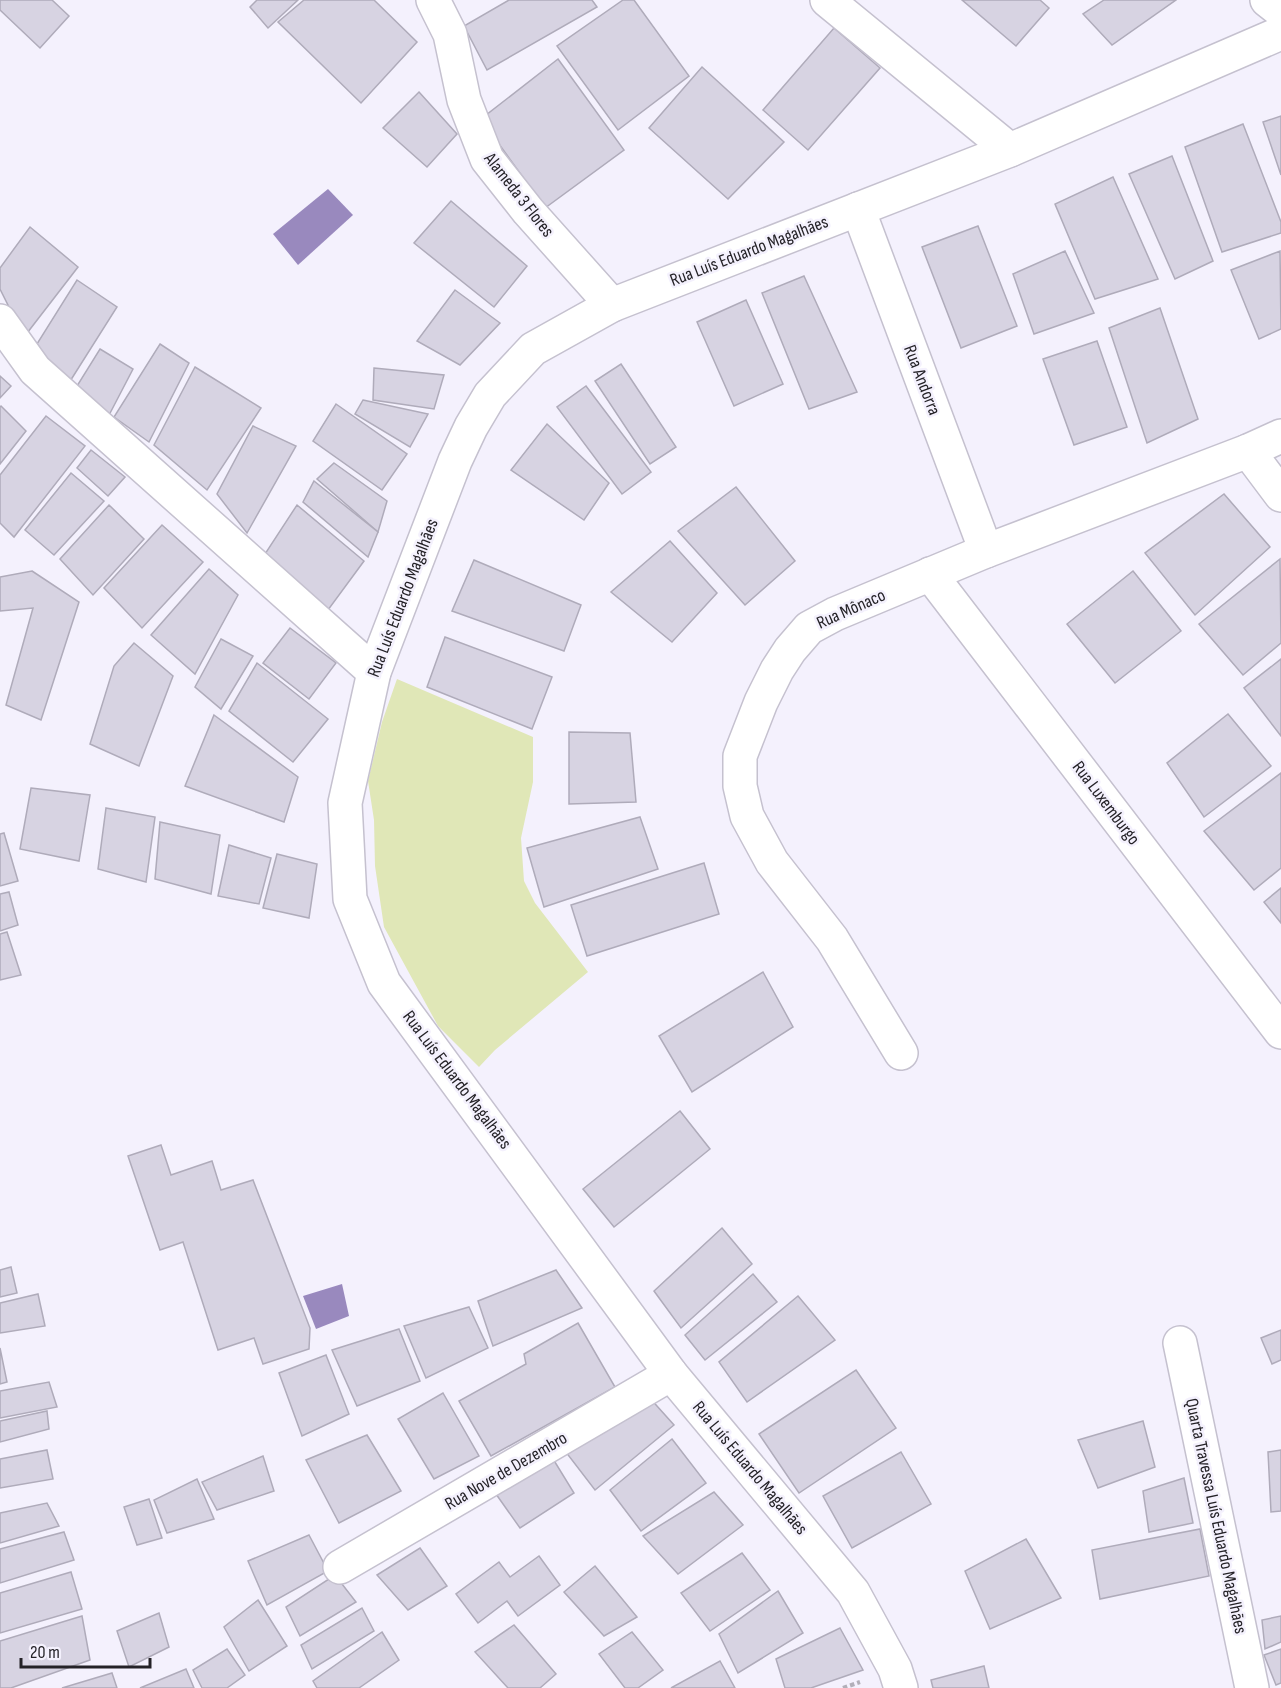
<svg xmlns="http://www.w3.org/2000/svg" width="1281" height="1688" font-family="'Sofia Sans Condensed',sans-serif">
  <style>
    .green { fill: #e0e7b7 }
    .water { fill: #9989be }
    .building { fill: #d7d3e2; stroke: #afabba; stroke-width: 1.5 }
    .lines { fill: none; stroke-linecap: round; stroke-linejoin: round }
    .minor-casing { stroke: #c5c1cf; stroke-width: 36 }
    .major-casing { stroke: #c5c1cf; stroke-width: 36 }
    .path { stroke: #b2afb9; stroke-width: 4; stroke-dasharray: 4.5 3; stroke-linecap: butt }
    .minor { stroke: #fff; stroke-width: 33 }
    .major { stroke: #fff; stroke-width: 33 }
    .labels { text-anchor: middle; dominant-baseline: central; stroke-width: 5; stroke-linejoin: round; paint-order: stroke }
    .street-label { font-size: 18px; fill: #242227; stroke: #f4f1fd }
  </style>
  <rect width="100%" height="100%" fill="#f4f1fd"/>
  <path class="green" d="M397,679L533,737V782L521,838L524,881L535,903L588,972L495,1050L479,1067L438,1026L384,927L375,866L374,820L368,781L382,722Z"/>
  <g class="water">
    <path d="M328,189L353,215L298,265L273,234Z"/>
    <path d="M342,1284L349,1316L316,1329L303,1296Z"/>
  </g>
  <g class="building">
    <path d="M0,0H52L69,16L40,48L0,10Z"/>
    <path d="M257,0H298L268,28L250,7Z"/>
    <path d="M304,0H374L417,42L361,103L278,22Z"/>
    <path d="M509,0H592L597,7L487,70L464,26Z"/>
    <path d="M623,0H634L689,76L618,130L557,46Z"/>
    <path d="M962,0H1040L1049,8L1016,46Z"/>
    <path d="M1104,0H1176L1112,45L1083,14Z"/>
    <path d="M834,28L880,68L808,150L763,110Z"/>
    <path d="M558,59L624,150L545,208L481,119Z"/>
    <path d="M702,67L784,142L728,199L649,128Z"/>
    <path d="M419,92L457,134L427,167L383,128Z"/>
    <path d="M1281,116V175L1263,122Z"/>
    <path d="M1243,124L1281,222V233L1222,252L1185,147Z"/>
    <path d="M1172,156L1213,261L1175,279L1129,174Z"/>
    <path d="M1113,177L1158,279L1095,299L1055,204Z"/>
    <path d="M451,201L527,266L494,307L414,243Z"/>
    <path d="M978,226L1017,326L961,348L922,247Z"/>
    <path d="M30,227L78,267L24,337L0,289V268Z"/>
    <path d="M1065,251L1094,313L1034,334L1013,274Z"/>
    <path d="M1280,251L1281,329L1259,339L1231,270Z"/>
    <path d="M804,276L857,392L809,409L762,293Z"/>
    <path d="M77,280L117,307L67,386L30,355Z"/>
    <path d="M455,290L500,323L460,365L417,341Z"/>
    <path d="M746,300L783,384L734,406L697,322Z"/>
    <path d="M1160,308L1198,419L1147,443L1109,328Z"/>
    <path d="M1097,341L1127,427L1074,445L1043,359Z"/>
    <path d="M160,344L189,363L149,442L114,417Z"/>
    <path d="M100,349L133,369L107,419L72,394Z"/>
    <path d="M621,364L676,447L650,464L595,381Z"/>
    <path d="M195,367L261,408L207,490L154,445Z"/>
    <path d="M374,368L444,375L434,409L373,400Z"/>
    <path d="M0,376L11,386L0,398Z"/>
    <path d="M586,386L651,472L622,494L557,407Z"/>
    <path d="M363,400L428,414L410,447L355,414Z"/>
    <path d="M336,404L407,454L382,490L313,441Z"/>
    <path d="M1,406L26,431L0,464V407Z"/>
    <path d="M46,416L85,446L14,537L0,523V475Z"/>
    <path d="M547,424L609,483L584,520L511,470Z"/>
    <path d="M253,426L296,446L247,533L217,494Z"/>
    <path d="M91,450L125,477L108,496L77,468Z"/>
    <path d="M334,463L387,501L378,532L317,479Z"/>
    <path d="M71,473L104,501L54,555L25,530Z"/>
    <path d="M314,481L378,532L368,557L303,502Z"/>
    <path d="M736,487L795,561L745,605L678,531Z"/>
    <path d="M1224,494L1270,547L1195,615L1145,553Z"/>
    <path d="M109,505L144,539L93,595L60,559Z"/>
    <path d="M297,505L364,561L328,610L263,557Z"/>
    <path d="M162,525L203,562L142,628L104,588Z"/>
    <path d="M670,541L717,593L672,642L611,592Z"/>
    <path d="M1280,559L1281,643L1243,675L1199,624Z"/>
    <path d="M474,560L581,605L564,651L452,611Z"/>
    <path d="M209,569L238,595L195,674L151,635Z"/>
    <path d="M32,571L79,602L41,720L6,705L33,608L0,611V577Z"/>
    <path d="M1133,571L1181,631L1115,683L1067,624Z"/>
    <path d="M290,628L336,663L309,699L263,663Z"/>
    <path d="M445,637L552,677L532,729L427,687Z"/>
    <path d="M221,639L253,656L221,709L195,687Z"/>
    <path d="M134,643L173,676L139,766L90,744L114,666Z"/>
    <path d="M1281,659V736L1244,688Z"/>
    <path d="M257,663L328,719L293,762L229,711Z"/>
    <path d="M1228,714L1271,766L1204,817L1167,763Z"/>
    <path d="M214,715L298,777L284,822L185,786Z"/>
    <path d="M569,732L630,733L636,802L569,804Z"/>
    <path d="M1281,773V868L1254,890L1204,831Z"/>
    <path d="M31,788L90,795L79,861L20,849Z"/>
    <path d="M106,808L155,817L146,882L98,869Z"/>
    <path d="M640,817L658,869L544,907L527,848Z"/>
    <path d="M160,822L220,835L211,894L155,879Z"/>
    <path d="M4,833L18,881L0,886V834Z"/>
    <path d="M229,845L271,858L259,904L218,896Z"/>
    <path d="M277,854L317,864L309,918L263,908Z"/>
    <path d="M704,863L719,914L587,956L571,905Z"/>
    <path d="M1281,888V923L1264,902Z"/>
    <path d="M9,892L18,925L0,931V894Z"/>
    <path d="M7,932L21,975L0,980V934Z"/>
    <path d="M763,972L793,1027L692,1092L659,1036Z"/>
    <path d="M680,1111L710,1149L614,1227L583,1189Z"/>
    <path d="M161,1145L171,1175L212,1161L221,1190L253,1180L310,1328L309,1349L263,1364L254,1338L218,1350L183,1242L160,1250L128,1156Z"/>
    <path d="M722,1228L752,1264L681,1328L654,1291Z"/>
    <path d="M11,1267L17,1293L0,1297V1270Z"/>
    <path d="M556,1270L582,1308L493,1346L478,1301Z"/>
    <path d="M753,1274L777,1302L705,1360L685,1335Z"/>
    <path d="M38,1294L45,1326L0,1333V1303Z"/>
    <path d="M798,1296L835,1340L747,1402L719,1362Z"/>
    <path d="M469,1307L488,1348L426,1378L404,1326Z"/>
    <path d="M578,1323L615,1387L491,1456L459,1401L526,1364L524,1354Z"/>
    <path d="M399,1329L420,1381L357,1406L332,1350Z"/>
    <path d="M1281,1330V1360L1272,1364L1261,1338Z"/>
    <path d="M0,1348L7,1382L0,1384Z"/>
    <path d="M326,1355L349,1414L302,1436L279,1373Z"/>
    <path d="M856,1370L896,1428L799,1493L759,1434Z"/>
    <path d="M49,1382L57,1407L0,1418V1391Z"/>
    <path d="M443,1393L479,1456L434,1479L398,1419Z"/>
    <path d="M648,1396L674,1425L595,1490L562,1447Z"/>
    <path d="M47,1411L49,1429L0,1442V1421Z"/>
    <path d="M1143,1421L1155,1467L1098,1488L1078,1440Z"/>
    <path d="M367,1435L401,1491L339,1523L306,1460Z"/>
    <path d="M672,1439L706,1483L641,1531L610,1490Z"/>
    <path d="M47,1450L53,1479L0,1488V1459Z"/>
    <path d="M1281,1450V1511L1271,1512L1268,1452Z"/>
    <path d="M901,1452L931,1504L852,1548L823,1496Z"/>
    <path d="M550,1454L574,1493L520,1528L491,1487Z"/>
    <path d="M263,1456L274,1491L217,1510L202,1482Z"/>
    <path d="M1184,1478L1193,1523L1149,1532L1143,1491Z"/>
    <path d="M197,1479L214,1519L167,1533L154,1500Z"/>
    <path d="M714,1492L743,1525L678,1574L643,1536Z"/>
    <path d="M149,1499L162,1538L137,1545L124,1507Z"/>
    <path d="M47,1503L59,1526L0,1543V1513Z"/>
    <path d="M1200,1529L1209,1576L1100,1599L1092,1550Z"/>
    <path d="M64,1532L74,1560L0,1583V1549Z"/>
    <path d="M309,1535L328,1571L267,1605L248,1561Z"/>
    <path d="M1026,1539L1061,1598L990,1629L965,1571Z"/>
    <path d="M420,1548L447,1586L408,1610L377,1575Z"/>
    <path d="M742,1553L770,1590L710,1631L681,1593Z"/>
    <path d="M539,1556L560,1585L518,1616L507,1601L478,1623L456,1594L499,1562L510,1577Z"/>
    <path d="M595,1566L637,1617L604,1636L564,1592Z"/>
    <path d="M71,1572L82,1609L0,1633V1593Z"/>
    <path d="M335,1575L356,1602L300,1636L286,1607Z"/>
    <path d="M778,1591L803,1633L738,1673L719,1634Z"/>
    <path d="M258,1600L287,1646L249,1671L224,1627Z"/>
    <path d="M362,1608L374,1631L312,1669L301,1645Z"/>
    <path d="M159,1613L169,1647L129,1667L117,1631Z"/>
    <path d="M82,1616L90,1660L11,1688H0V1641Z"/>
    <path d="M1281,1616V1642L1265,1649L1262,1620Z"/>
    <path d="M514,1625L556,1674L540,1688H508L475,1652Z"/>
    <path d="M840,1628L863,1670L811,1688H785L776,1659Z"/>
    <path d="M382,1632L399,1660L359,1688H317L313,1681Z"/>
    <path d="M632,1632L663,1670L638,1688H625L599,1654Z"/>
    <path d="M227,1649L245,1675L227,1688H202L193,1670Z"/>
    <path d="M1281,1649V1683L1276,1685L1264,1655Z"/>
    <path d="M720,1661L735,1688H671Z"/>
    <path d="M984,1666L989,1688H933L931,1680Z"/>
    <path d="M186,1669L194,1688H140Z"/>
    <path d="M112,1673L117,1688H62Z"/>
  </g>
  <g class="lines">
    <defs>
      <g id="minor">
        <path d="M433,0L450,34L464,100L487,159L528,211L612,305"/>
        <path d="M827,0L1010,150"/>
        <path d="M1267,0L1281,11"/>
        <path d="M858,209L986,551"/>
        <path d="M0,321L35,370L374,672"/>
        <path d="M1248,451L1281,495"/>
        <path d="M930,574L1281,1032"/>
        <path d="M901,1053L832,939L772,862L747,816L740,786V756L761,702L777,670L790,650L809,628L835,614L986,551L1248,451L1281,436"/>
        <path d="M1180,1343L1252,1688"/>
        <path d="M340,1567L671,1374"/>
      </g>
      <path id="major" d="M901,1688L895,1669L853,1592L671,1374L384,983L350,899L345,803L374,672L455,461L471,427L490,395L533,349L612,305L1010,150L1281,33"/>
    </defs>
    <use href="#minor" class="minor-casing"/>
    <use href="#major" class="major-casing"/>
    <path class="path" d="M843,1688L860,1682"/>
    <use href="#minor" class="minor"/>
    <use href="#major" class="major"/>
  </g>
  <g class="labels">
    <g class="street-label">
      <text transform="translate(519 195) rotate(52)">Alameda 3 Flores</text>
      <text transform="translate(749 251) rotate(-21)">Rua Luís Eduardo Magalhães</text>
      <text transform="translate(922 380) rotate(69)">Rua Andorra</text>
      <text transform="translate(403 598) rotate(-69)">Rua Luís Eduardo Magalhães</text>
      <text transform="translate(851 609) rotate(-24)">Rua Mônaco</text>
      <text transform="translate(1106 803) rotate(53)">Rua Luxemburgo</text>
      <text transform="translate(457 1080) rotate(53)">Rua Luís Eduardo Magalhães</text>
      <text transform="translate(750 1468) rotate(50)">Rua Luís Eduardo Magalhães</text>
      <text transform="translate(506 1471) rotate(-30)">Rua Nove de Dezembro</text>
      <text transform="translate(1216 1516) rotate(78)">Quarta Travessa Luís Eduardo Magalhães</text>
    </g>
  </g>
  <path d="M21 1658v9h129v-9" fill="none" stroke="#242227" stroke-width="3"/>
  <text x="30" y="1658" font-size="18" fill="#242227" stroke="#f4f1fd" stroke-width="4.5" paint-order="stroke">20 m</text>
</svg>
